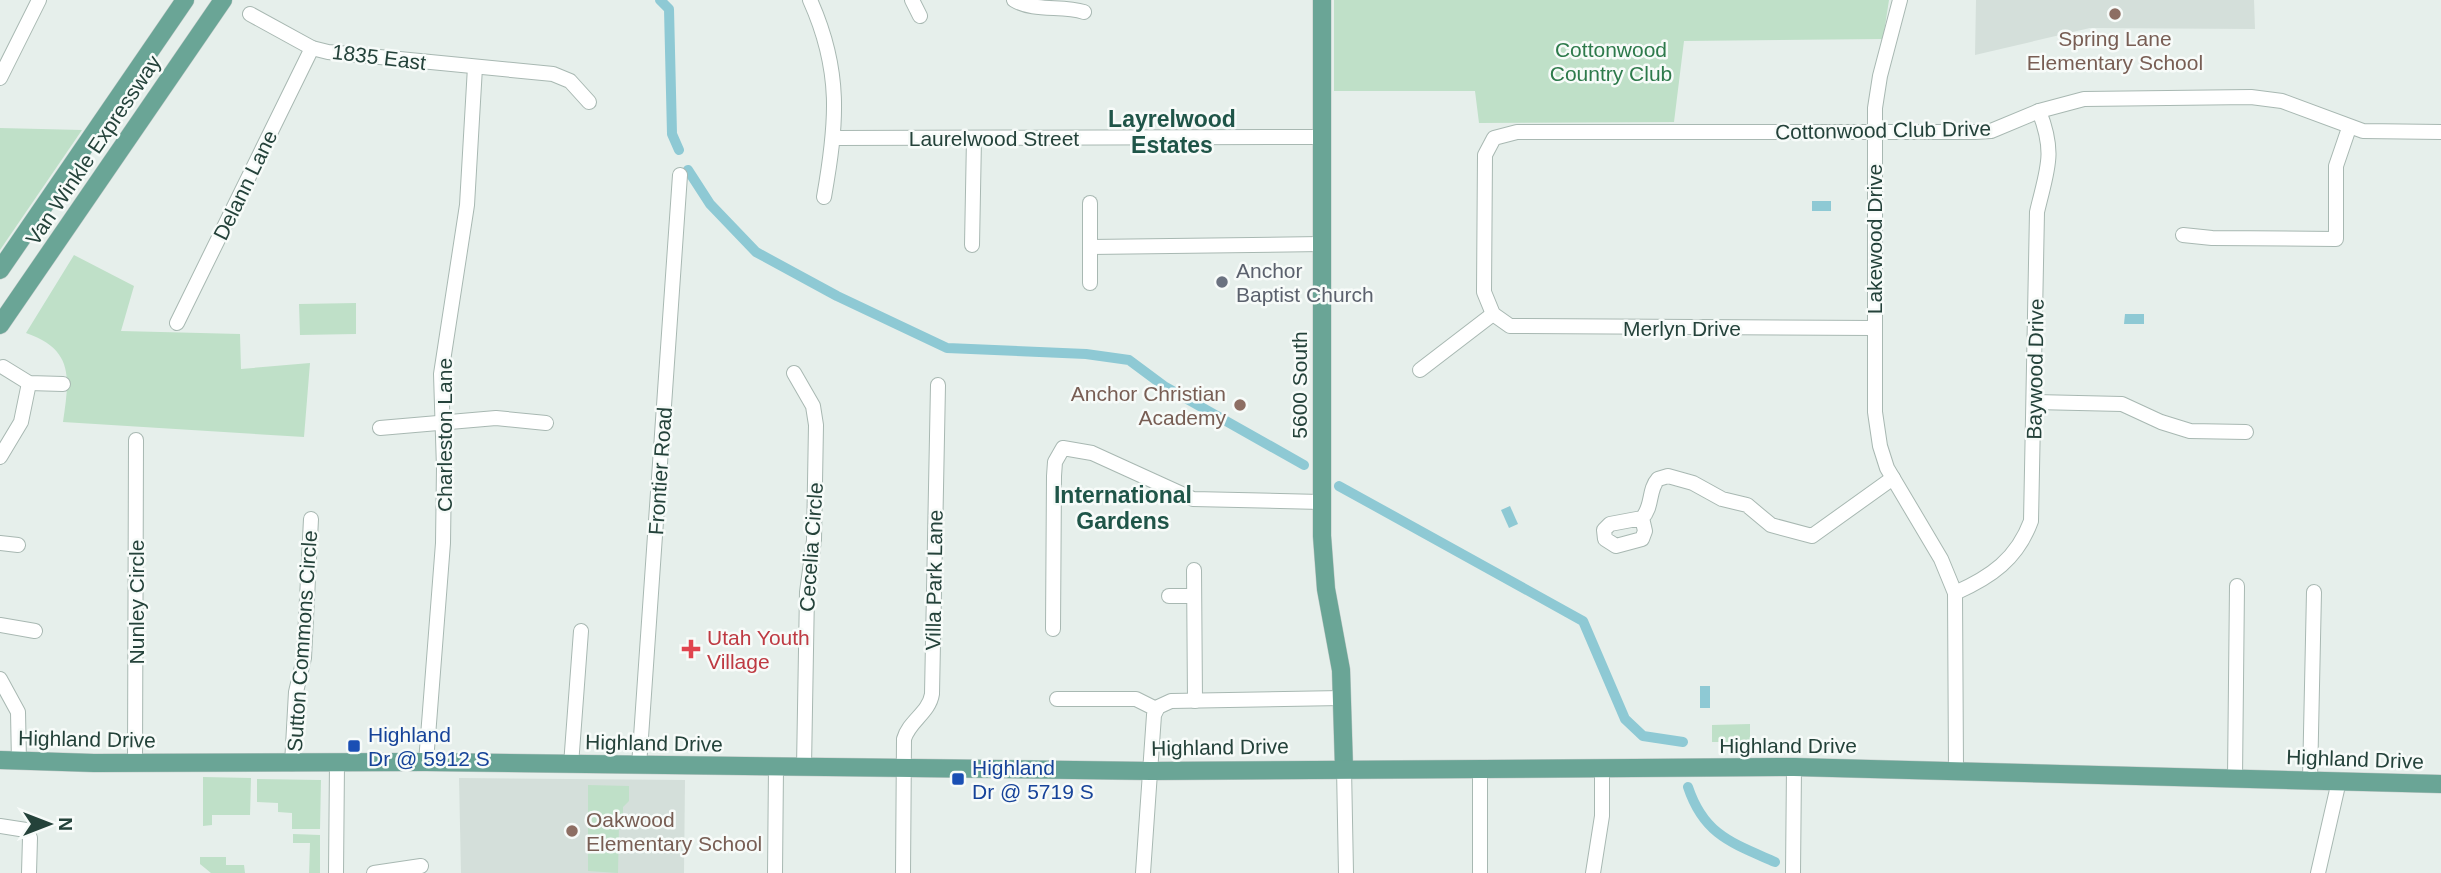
<svg xmlns="http://www.w3.org/2000/svg" width="2441" height="873" font-family="Helvetica,sans-serif">
  <style>
    .built { fill: #d4dfda }
    .green { fill: #bfe0c8 }
    .water { fill: #8ec9d4 }
    .lines { fill: none; stroke-linecap: round; stroke-linejoin: round }
    .canal { stroke: #8ec9d4; stroke-width: 10 }
    .minor-casing { stroke: #a8b8b2; stroke-width: 16 }
    .major-casing { stroke: #c2cac8; stroke-width: 19 }
    .minor { stroke: #fff; stroke-width: 14 }
    .major { stroke: #6aa596; stroke-width: 18 }
    .education-dot { fill: #8d6e63; stroke: #f7fbf9; stroke-width: 2.5 }
    .worship-dot { fill: #6b7280; stroke: #f7fbf9; stroke-width: 2.5 }
    .health-dot { fill: #e0444e; stroke: #f7fbf9; stroke-width: 2.5 }
    .transit-dot { fill: #1a4fb4; stroke: #f7fbf9; stroke-width: 2.5 }
    .labels { text-anchor: middle; dominant-baseline: central; stroke-width: 5; stroke-linejoin: round; paint-order: stroke }
    .education-label { font-size: 21px; fill: #785e54; stroke: #f7fbf9 }
    .park-label { font-size: 21px; fill: #2d7a4b; stroke: #f7fbf9 }
    .street-label { font-size: 21px; fill: #24423a; stroke: #f7fbf9 }
    .worship-label { font-size: 21px; fill: #5b616d; stroke: #f7fbf9; text-anchor: start }
    .health-label { font-size: 21px; fill: #be3a42; stroke: #f7fbf9; text-anchor: start }
    .transit-label { font-size: 21px; fill: #164399; stroke: #f7fbf9; text-anchor: start }
    .neighbourhood-label { font-size: 23px; font-weight: bold; fill: #1f5548; stroke: #f7fbf9 }
  </style>
  <rect width="100%" height="100%" fill="#e6efeb"/>
  <g class="built">
    <path d="M1976,0H2254L2255,29L2090,28L1975,55Z"/>
    <path d="M459,778L685,780L684,873H461Z"/>
  </g>
  <g class="green">
    <path d="M1334,0H1889L1883,39L1684,41L1674,122L1479,123L1475,91H1334Z"/>
    <path d="M0,128L82,130L0,250Z"/>
    <path d="M74,255L134,286L121,331L240,334L241,369L310,363L304,437L63,422C69,379 75,350 26,333Z"/>
    <path d="M356,303V334L300,335L299,304Z"/>
    <path d="M1750,724V742H1712V725Z"/>
    <path d="M203,777L251,778L250,815H212V825L203,826Z"/>
    <path d="M257,779L321,780L320,829H292V813L278,812V803L257,802Z"/>
    <path d="M588,785L629,786V801L623,807V817H620L619,824L618,873L588,871Z"/>
    <path d="M293,834L320,835V873H309L310,843H293Z"/>
    <path d="M200,857H226V865H244L245,873H211L200,864Z"/>
  </g>
  <g class="water">
    <rect x="1812" y="201" width="19" height="10"/>
    <path d="M2125,314H2144V324H2124Z"/>
    <path d="M1510,506L1518,524L1509,528L1501,510Z"/>
    <rect x="1700" y="686" width="10" height="22"/>
  </g>
  <g class="lines">
    <g class="canal">
      <path d="M660,0L669,9L672,134L679,150"/>
      <path d="M688,170L710,204L756,252L837,296L947,348L1086,354L1129,360L1164,386L1304,465"/>
      <path d="M1339,486L1583,621L1625,719L1643,736L1683,742"/>
      <path d="M1688,787C1704,835 1732,843 1775,862"/>
    </g>
    <defs>
      <g id="minor">
        <path d="M810,0C842,71 837,123 824,197"/>
        <path d="M912,0L920,16"/>
        <path d="M1014,0C1034,12 1062,5 1084,12"/>
        <path d="M1900,0L1880,76L1875,108V412L1880,446L1887,468L1941,559L1955,593L1956,770"/>
        <path d="M250,14L312,48L328,52L553,74L570,81L589,102"/>
        <path d="M0,78L39,0"/>
        <path d="M834,138L1322,137"/>
        <path d="M1090,203V283"/>
        <path d="M2183,235L2212,238L2336,239V166L2349,128"/>
        <path d="M972,245L974,138"/>
        <path d="M1090,247L1322,244"/>
        <path d="M177,323L312,48"/>
        <path d="M1874,328L1510,326L1493,314L1484,292L1485,155L1494,138L1517,132H1975L1991,131L2039,111L2084,99L2251,97L2282,101L2363,131L2441,132"/>
        <path d="M3,367L29,383L63,384"/>
        <path d="M1420,370L1493,314"/>
        <path d="M794,373L813,406L816,425L814,540L807,592L804,767"/>
        <path d="M2035,402L2122,404L2161,422L2190,431L2246,432"/>
        <path d="M380,428L496,418L546,423"/>
        <path d="M0,457L21,422L29,383"/>
        <path d="M1642,518L1610,524L1604,530L1605,539L1616,546L1642,539L1645,531L1642,518C1653,507 1648,490 1658,479L1668,476L1693,483L1722,499L1747,505L1771,525L1812,536L1893,478"/>
        <path d="M0,543L18,545"/>
        <path d="M1194,570L1195,701"/>
        <path d="M1955,593C1991,577 2017,559 2031,521L2037,212C2047,169 2056,154 2039,111"/>
        <path d="M1169,596H1194"/>
        <path d="M0,625L35,631"/>
        <path d="M1053,629L1054,476L1055,462L1063,448L1092,453L1193,499L1321,502"/>
        <path d="M0,679L18,712L19,762"/>
        <path d="M1057,699H1136L1156,709"/>
        <path d="M426,762L443,543L444,468L441,374L467,205L475,67"/>
        <path d="M135,763L136,440"/>
        <path d="M292,764L296,692L304,658L311,519"/>
        <path d="M571,765L581,631"/>
        <path d="M639,766L680,175"/>
        <path d="M1344,768L1346,873"/>
        <path d="M2235,778L2237,586"/>
        <path d="M2310,780L2314,592"/>
        <path d="M0,826L26,830L30,838L29,873"/>
        <path d="M336,873L337,763"/>
        <path d="M374,873L421,866"/>
        <path d="M775,873L776,767"/>
        <path d="M903,873L904,739C909,721 929,713 932,694L938,385"/>
        <path d="M1143,873L1154,715L1158,707L1171,701L1342,698"/>
        <path d="M1480,873V768"/>
        <path d="M1593,873L1602,816V768"/>
        <path d="M1793,873L1794,767"/>
        <path d="M2318,873L2339,781"/>
      </g>
      <g id="major">
        <path d="M1322,0V536L1326,589L1341,670L1344,768"/>
        <path d="M0,270L185,0"/>
        <path d="M0,325L223,0"/>
        <path d="M0,760L94,763L426,762L1151,771L1794,767L2441,784"/>
      </g>
    </defs>
    <use href="#minor" class="minor-casing"/>
    <use href="#major" class="major-casing"/>
    <use href="#minor" class="minor"/>
    <use href="#major" class="major"/>
  </g>
  <g class="education-dot">
    <circle cx="2115" cy="14" r="7"/>
    <circle cx="1240" cy="405" r="7"/>
    <circle cx="572" cy="831" r="7"/>
  </g>
  <circle class="worship-dot" cx="1222" cy="282" r="7"/>
  <path class="health-dot" d="M687.5 638.5h7v7h7v7h-7v7h-7v-7h-7v-7h7z"/>
  <g class="transit-dot">
    <rect x="347" y="739" width="14" height="14" rx="3.5"/>
    <rect x="951" y="772" width="14" height="14" rx="3.5"/>
  </g>
  <g class="labels">
    <g class="education-label">
      <text x="2115" y="38">Spring Lane<tspan x="2115" dy="24">Elementary School</tspan></text>
      <text x="1226" y="393" text-anchor="end">Anchor Christian<tspan x="1226" dy="24">Academy</tspan></text>
      <text x="586" y="819" text-anchor="start">Oakwood<tspan x="586" dy="24">Elementary School</tspan></text>
    </g>
    <g class="park-label">
      <text x="1611" y="49">Cottonwood<tspan x="1611" dy="24">Country Club</tspan></text>
    </g>
    <g class="street-label">
      <text transform="translate(379 57) rotate(7)">1835 East</text>
      <text transform="translate(1883 130) rotate(-1)">Cottonwood Club Drive</text>
      <text x="994" y="138">Laurelwood Street</text>
      <text transform="translate(93 150) rotate(-56)">Van Winkle Expressway</text>
      <text transform="translate(245 185) rotate(-64)">Delann Lane</text>
      <text transform="translate(1874 239) rotate(-90)">Lakewood Drive</text>
      <text x="1682" y="328">Merlyn Drive</text>
      <text transform="translate(2035 369) rotate(-89)">Baywood Drive</text>
      <text transform="translate(1299 385) rotate(-90)">5600 South</text>
      <text transform="translate(444 435) rotate(-90)">Charleston Lane</text>
      <text transform="translate(660 471) rotate(-86)">Frontier Road</text>
      <text transform="translate(811 547) rotate(-86)">Cecelia Circle</text>
      <text transform="translate(934 580) rotate(-89)">Villa Park Lane</text>
      <text transform="translate(136 602) rotate(-90)">Nunley Circle</text>
      <text transform="translate(302 641) rotate(-86)">Sutton Commons Circle</text>
      <text transform="translate(87 739) rotate(1)">Highland Drive</text>
      <text transform="translate(654 743) rotate(1)">Highland Drive</text>
      <text x="1788" y="745">Highland Drive</text>
      <text transform="translate(1220 747) rotate(-1)">Highland Drive</text>
      <text transform="translate(2355 759) rotate(2)">Highland Drive</text>
    </g>
    <g class="worship-label">
      <text x="1236" y="270">Anchor<tspan x="1236" dy="24">Baptist Church</tspan></text>
    </g>
    <g class="health-label">
      <text x="707" y="637">Utah Youth<tspan x="707" dy="24">Village</tspan></text>
    </g>
    <g class="transit-label">
      <text x="368" y="734">Highland<tspan x="368" dy="24">Dr @ 5912 S</tspan></text>
      <text x="972" y="767">Highland<tspan x="972" dy="24">Dr @ 5719 S</tspan></text>
    </g>
    <g class="neighbourhood-label">
      <text x="1172" y="119">Layrelwood<tspan x="1172" dy="26">Estates</tspan></text>
      <text x="1123" y="495">International<tspan x="1123" dy="26">Gardens</tspan></text>
    </g>
  </g>
  <g transform="translate(49 824) rotate(90)" stroke="#f7fbf9" stroke-width="5" paint-order="stroke">
  <path d="M0-5L12 26L0 18L-12 26Z" fill="#24423a"/>
  <text y="-10" font-size="19" font-weight="bold" text-anchor="middle" fill="#24423a">N</text>
  </g>
</svg>
